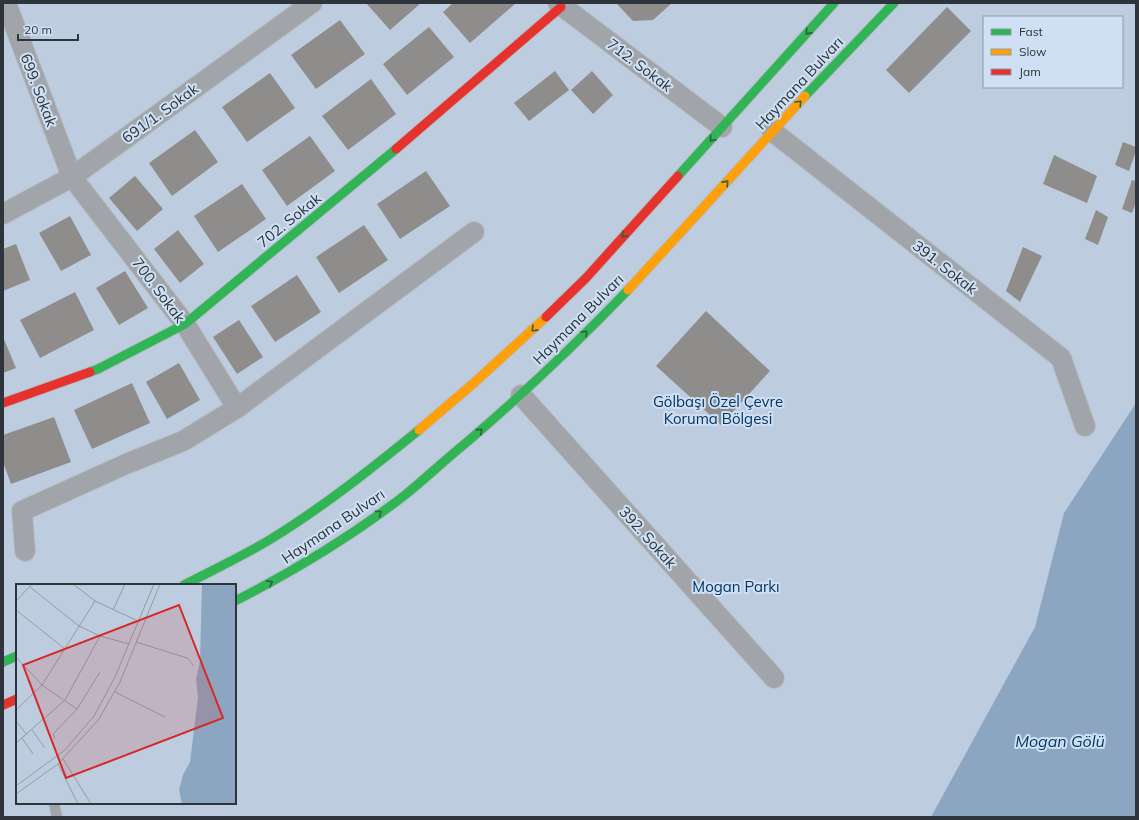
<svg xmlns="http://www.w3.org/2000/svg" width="1139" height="820" font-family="Mulish,sans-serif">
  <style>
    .green { fill: #bdcddf; fill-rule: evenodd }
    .water { fill: #8ca5c1 }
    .building { fill: #8f8d8b }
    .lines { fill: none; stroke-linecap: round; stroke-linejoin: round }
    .lane-casing { stroke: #b7bec7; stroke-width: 12 }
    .street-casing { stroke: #b7bec7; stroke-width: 22 }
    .fast-casing { stroke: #b7bec7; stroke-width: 11 }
    .slow-casing { stroke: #b7bec7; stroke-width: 11 }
    .jam-casing { stroke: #b7bec7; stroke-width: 11 }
    .lane { stroke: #a1a5a9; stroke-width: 10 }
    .street { stroke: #a1a5a9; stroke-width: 20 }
    .fast { stroke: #30b455; stroke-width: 9 }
    .slow { stroke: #ff9f0a; stroke-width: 9 }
    .jam { stroke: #e5322d; stroke-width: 9 }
    .oneway { stroke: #2e6144 }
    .labels { text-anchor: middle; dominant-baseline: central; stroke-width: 4; stroke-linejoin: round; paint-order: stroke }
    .street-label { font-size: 15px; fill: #2d343b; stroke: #cfe0f4 }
    .park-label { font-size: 15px; fill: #043564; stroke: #cfe0f4 }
    .water-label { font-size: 16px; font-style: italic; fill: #043564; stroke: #cfe0f4 }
    .inset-road { fill: none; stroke: #939ca5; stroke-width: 1 }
    .view { fill: #d62828; fill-opacity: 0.15; stroke: #d62828; stroke-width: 2 }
    .inset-edge { fill: none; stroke: #2d343b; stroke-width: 2 }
  </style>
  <rect width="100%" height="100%" fill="#d7e1ec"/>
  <path class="green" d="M3,3H1136V817H3ZM984,17H1122V87H984ZM17,585H235V803H17Z"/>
  <path class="water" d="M1136,403V817H931L1035,627L1064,513Z"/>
  <g class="building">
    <path d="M366,3H421L390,30Z"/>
    <path d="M453,3H516L470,43L443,12Z"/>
    <path d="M616,3H672L653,20L633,21Z"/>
    <path d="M947,7L971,31L909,93L886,70Z"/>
    <path d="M340,20L365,54L316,89L291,55Z"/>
    <path d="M429,27L454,57L407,95L383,64Z"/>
    <path d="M555,71L569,90L529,121L514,103Z"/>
    <path d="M592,71L613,95L593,114L571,90Z"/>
    <path d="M270,73L295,108L247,142L222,107Z"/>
    <path d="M371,79L396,114L348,150L322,116Z"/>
    <path d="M195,130L218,162L172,196L149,163Z"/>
    <path d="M310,136L335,171L287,206L262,170Z"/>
    <path d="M1123,142L1136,147V151L1129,171L1115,165Z"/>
    <path d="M1054,155L1097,176L1087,203L1043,184Z"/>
    <path d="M426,171L450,206L400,239L377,204Z"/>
    <path d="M135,176L163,209L137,231L109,198Z"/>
    <path d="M1132,180L1136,181V202L1132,213L1122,209Z"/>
    <path d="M242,184L266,219L218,252L194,216Z"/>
    <path d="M1096,210L1108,217L1098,245L1085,239Z"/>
    <path d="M70,216L91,255L61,271L39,233Z"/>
    <path d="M364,225L388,260L339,293L316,257Z"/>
    <path d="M178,230L204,264L180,283L154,249Z"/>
    <path d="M16,244L30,280L3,291V249Z"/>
    <path d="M1023,247L1042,256L1020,302L1006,291Z"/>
    <path d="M125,271L148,308L119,325L96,288Z"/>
    <path d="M297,275L321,312L275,342L251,306Z"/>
    <path d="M75,292L94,330L40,358L20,320Z"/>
    <path d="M706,311L770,371L721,425L656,366Z"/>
    <path d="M239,320L263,357L237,374L213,337Z"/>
    <path d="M3,337L16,368L3,373Z"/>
    <path d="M179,363L200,400L167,419L146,382Z"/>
    <path d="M132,383L150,423L92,449L74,410Z"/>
    <path d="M54,417L71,462L11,484L3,462V435Z"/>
  </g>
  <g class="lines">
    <defs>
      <path id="lane" d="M54,803L57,817"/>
      <g id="street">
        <path d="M6,3L72,177L185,324L237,408"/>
        <path d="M558,3L722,127"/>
        <path d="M772,131L1061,358L1085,426"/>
        <path d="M3,214L72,177L312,3"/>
        <path d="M521,395L774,678"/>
        <path d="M25,551L22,511L126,464L183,441L237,408L474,232"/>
      </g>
      <g id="fast">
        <path d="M805,96L894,3"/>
        <path d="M678,176L834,3"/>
        <path d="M90,372L98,369L185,324L396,149"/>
        <path d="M184,585C213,570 243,556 271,539C323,507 371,469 419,430"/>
        <path d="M235,601C294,571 352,536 405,495C426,478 446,459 467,442C523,394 577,343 628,290"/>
        <path d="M3,662L17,656"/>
      </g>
      <g id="slow">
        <path d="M628,290L805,96"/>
        <path d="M419,430L475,382L546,317"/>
      </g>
      <g id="jam">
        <path d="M396,149L561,7"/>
        <path d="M546,317L586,278L678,176"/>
        <path d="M3,403L90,372"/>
        <path d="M3,705L17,699"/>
      </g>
    </defs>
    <use href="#lane" class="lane-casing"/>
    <use href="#street" class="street-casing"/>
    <use href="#fast" class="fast-casing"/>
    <use href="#slow" class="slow-casing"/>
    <use href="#jam" class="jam-casing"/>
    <use href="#lane" class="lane"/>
    <use href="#street" class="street"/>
    <use href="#fast" class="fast"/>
    <use href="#slow" class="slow"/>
    <use href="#jam" class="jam"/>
  </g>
  <defs><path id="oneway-chevron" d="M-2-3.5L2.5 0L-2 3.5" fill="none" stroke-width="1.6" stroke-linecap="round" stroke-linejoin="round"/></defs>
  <g class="oneway">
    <use href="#oneway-chevron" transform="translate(808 32) rotate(132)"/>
    <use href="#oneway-chevron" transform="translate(799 103) rotate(-47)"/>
    <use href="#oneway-chevron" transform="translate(712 139) rotate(132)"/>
    <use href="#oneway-chevron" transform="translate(726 183) rotate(-48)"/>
    <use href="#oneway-chevron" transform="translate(624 235) rotate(132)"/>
    <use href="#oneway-chevron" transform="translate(534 329) rotate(136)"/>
    <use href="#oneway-chevron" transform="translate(585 333) rotate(-46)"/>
    <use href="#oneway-chevron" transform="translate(480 431) rotate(-41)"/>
    <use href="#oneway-chevron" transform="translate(379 513) rotate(-36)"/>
    <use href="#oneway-chevron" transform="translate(270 583) rotate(-29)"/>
  </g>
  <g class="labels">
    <g class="street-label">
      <text transform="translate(640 65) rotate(37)">712. Sokak</text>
      <text transform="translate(799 83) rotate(-47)">Haymana Bulvarı</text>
      <text transform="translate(39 90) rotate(69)">699. Sokak</text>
      <text transform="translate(160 113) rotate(-36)">691/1. Sokak</text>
      <text transform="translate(289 220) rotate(-39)">702. Sokak</text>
      <text transform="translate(945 267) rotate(38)">391. Sokak</text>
      <text transform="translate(159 290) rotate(53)">700. Sokak</text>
      <text transform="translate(578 319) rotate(-45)">Haymana Bulvarı</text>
      <text transform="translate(333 526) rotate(-34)">Haymana Bulvarı</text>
      <text transform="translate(648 537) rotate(48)">392. Sokak</text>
    </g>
    <g class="park-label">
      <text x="718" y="401">Gölbaşı Özel Çevre<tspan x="718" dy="17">Koruma Bölgesi</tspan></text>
      <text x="736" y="586">Mogan Parkı</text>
    </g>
    <g class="water-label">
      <text x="1060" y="741">Mogan Gölü</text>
    </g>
  </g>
  <g transform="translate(16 584)">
    <rect width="220" height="220" fill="#d7e1ec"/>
    <path d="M0,0H220V220H0Z" fill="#bdcddf"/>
    <path d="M186,0H220V220H166L163,206L167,191L174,178L182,113L180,95L184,77Z" fill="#8ca5c1"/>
    <path class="inset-road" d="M57,0L79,17L122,37M14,3L63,42L84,52L113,60M0,17L16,0M0,26L49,65M97,26L109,0M120,58L171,74L178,82M0,73L26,101L61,125M99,108L149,133M0,126L26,101L79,17M0,137L11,151M16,146L29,164M6,154L17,170M39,155L37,150L61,125L84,88M0,159L49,116L84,52M47,175L75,220M42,180L62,220M0,202L49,166L78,132L99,93L138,0M0,210L42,180L83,135L104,98L144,0"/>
    <path class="view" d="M163,21L207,134L50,194L7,81Z"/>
    <rect width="220" height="220" class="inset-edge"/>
  </g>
  <rect width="1139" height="820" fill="none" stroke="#2d343b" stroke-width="8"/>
  <rect x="983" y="16" width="140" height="72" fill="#cfe0f4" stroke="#8e9baa"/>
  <rect x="991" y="29" width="20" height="6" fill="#30b455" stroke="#8e9baa"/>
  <text x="1019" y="36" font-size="12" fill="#2d343b">Fast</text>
  <rect x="991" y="49" width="20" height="6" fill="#ff9f0a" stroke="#8e9baa"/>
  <text x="1019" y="56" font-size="12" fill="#2d343b">Slow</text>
  <rect x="991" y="69" width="20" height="6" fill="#e5322d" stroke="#8e9baa"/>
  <text x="1019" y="76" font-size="12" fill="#2d343b">Jam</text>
  <path d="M18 34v6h60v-6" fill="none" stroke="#2d343b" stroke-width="2"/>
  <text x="24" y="34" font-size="12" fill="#2d343b" stroke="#cfe0f4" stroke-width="3" paint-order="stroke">20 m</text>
</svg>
